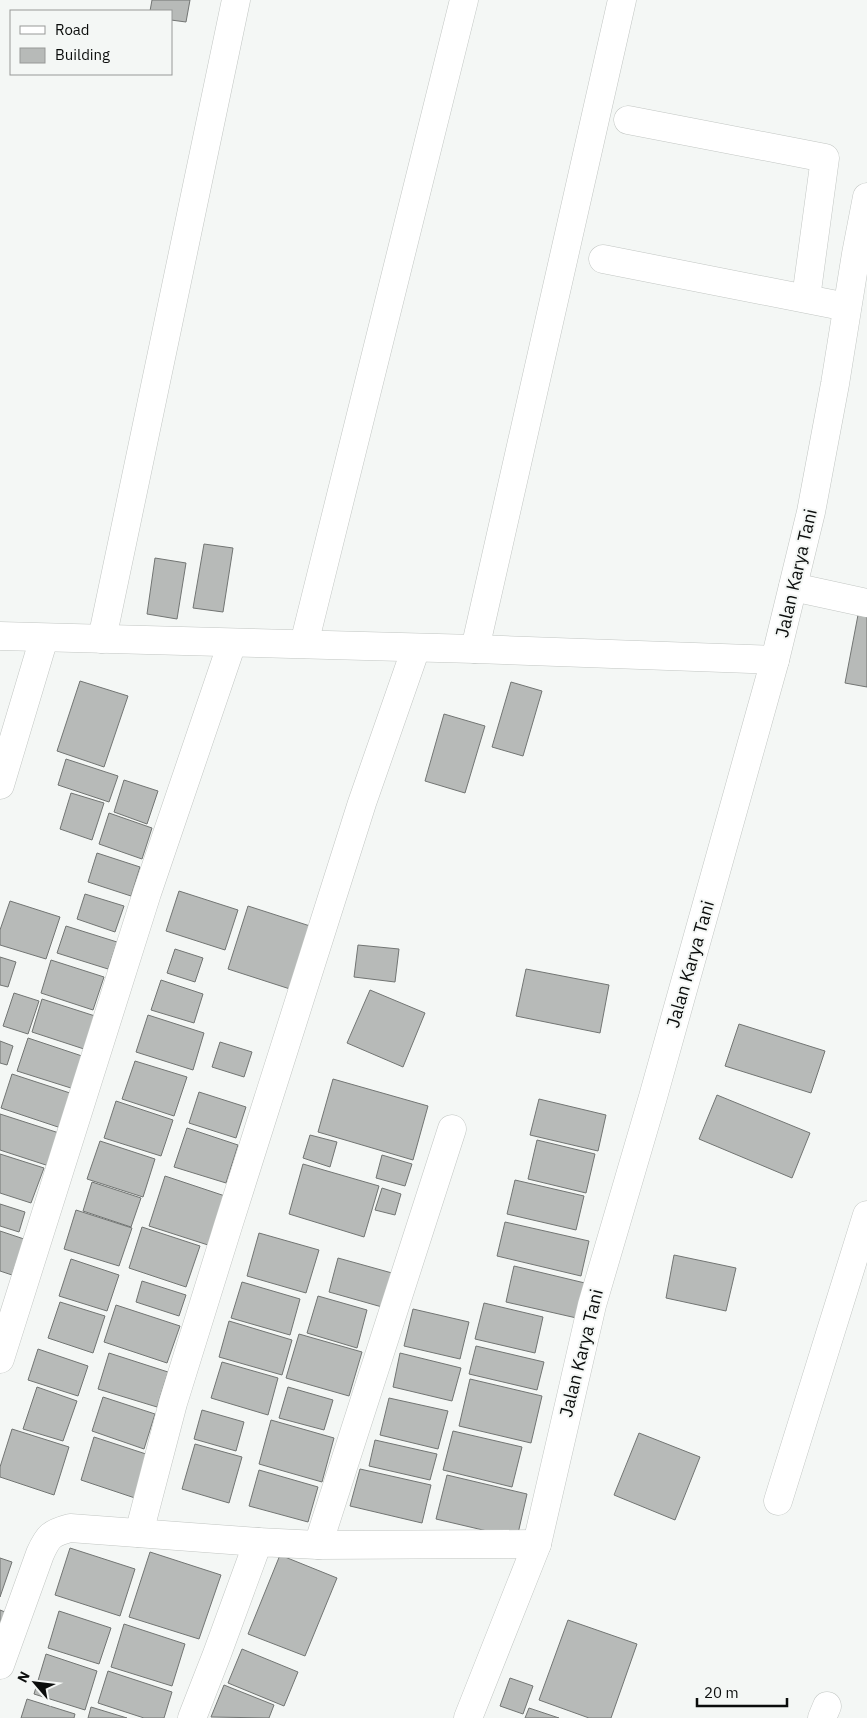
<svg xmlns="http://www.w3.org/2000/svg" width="867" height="1718" font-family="'IBM Plex Sans',sans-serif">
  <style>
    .building { fill: #b7bab8; stroke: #727573 }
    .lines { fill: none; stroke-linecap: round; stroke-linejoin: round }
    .minor-casing { stroke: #c2c6c3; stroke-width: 29 }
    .tertiary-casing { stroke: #c2c6c3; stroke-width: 29 }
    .minor { stroke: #fff; stroke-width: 28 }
    .tertiary { stroke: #fff; stroke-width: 28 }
    .labels { text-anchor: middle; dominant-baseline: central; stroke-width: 4; stroke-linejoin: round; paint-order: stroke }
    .street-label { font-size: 18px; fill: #0b0d0c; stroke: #f4f7f5 }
  </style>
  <rect width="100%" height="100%" fill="#f4f7f5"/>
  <g class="building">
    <path d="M152,0H190L186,22L171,20V11H150Z"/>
    <path d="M204,544L233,548L223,612L193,608Z"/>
    <path d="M155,558L186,563L177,619L147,614Z"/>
    <path d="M858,615L867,617V687L845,683Z"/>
    <path d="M80,681L128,696L104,767L57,751Z"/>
    <path d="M511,682L542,691L523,756L492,747Z"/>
    <path d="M444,714L485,726L465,793L425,781Z"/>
    <path d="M66,759L118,776L109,802L58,785Z"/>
    <path d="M124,780L158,791L147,824L114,812Z"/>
    <path d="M71,793L104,803L92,840L60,829Z"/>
    <path d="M109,813L152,828L142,859L99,844Z"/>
    <path d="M97,853L140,867L131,896L88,882Z"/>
    <path d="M179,891L238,910L225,950L166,931Z"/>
    <path d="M85,894L124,906L115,932L77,919Z"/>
    <path d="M10,901L60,917L46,959L0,945V930Z"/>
    <path d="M248,906L310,926L290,989L228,969Z"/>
    <path d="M66,926L117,942L108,969L57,953Z"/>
    <path d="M358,945L399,949L395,982L354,977Z"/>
    <path d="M175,949L203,958L195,982L167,973Z"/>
    <path d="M0,957L16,962L8,987L0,985Z"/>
    <path d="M51,960L104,977L93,1010L41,993Z"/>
    <path d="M526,969L609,985L600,1033L516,1016Z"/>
    <path d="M161,980L203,994L194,1023L151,1010Z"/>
    <path d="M370,990L425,1013L403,1067L347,1043Z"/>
    <path d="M14,993L39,1001L28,1034L3,1026Z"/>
    <path d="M42,999L95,1016L84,1049L32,1032Z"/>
    <path d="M148,1015L204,1033L193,1070L136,1052Z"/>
    <path d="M739,1024L825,1051L811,1093L725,1066Z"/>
    <path d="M28,1038L85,1057L74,1089L17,1071Z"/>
    <path d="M0,1041L13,1046L7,1065L0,1063Z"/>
    <path d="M220,1042L252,1052L244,1077L212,1067Z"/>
    <path d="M135,1061L187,1077L174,1116L122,1099Z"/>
    <path d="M12,1074L73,1094L61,1128L1,1108Z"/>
    <path d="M333,1079L428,1106L413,1160L318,1132Z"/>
    <path d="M199,1092L246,1107L236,1138L189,1123Z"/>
    <path d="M717,1095L810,1133L792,1178L699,1139Z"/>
    <path d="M539,1099L606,1115L598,1151L530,1135Z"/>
    <path d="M116,1101L173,1120L161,1156L104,1138Z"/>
    <path d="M0,1114L59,1133L49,1166L0,1150Z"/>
    <path d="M187,1128L238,1145L226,1183L174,1167Z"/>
    <path d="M310,1135L337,1142L330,1167L303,1158Z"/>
    <path d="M537,1140L595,1154L586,1193L528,1179Z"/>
    <path d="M100,1141L155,1159L143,1197L87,1179Z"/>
    <path d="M0,1154L44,1168L31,1203L0,1193Z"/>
    <path d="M382,1155L412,1164L405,1186L376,1178Z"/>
    <path d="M303,1164L379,1186L364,1237L289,1214Z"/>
    <path d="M165,1176L225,1196L208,1245L149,1226Z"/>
    <path d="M515,1180L584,1196L576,1230L507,1214Z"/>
    <path d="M92,1182L141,1198L131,1227L83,1211Z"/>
    <path d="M382,1188L401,1194L395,1215L375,1210Z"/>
    <path d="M0,1204L25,1212L19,1232L0,1226Z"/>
    <path d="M76,1210L132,1228L119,1266L64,1249Z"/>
    <path d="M505,1222L589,1241L581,1276L497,1256Z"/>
    <path d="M142,1227L200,1246L186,1287L129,1268Z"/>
    <path d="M0,1231L24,1239L12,1275L0,1271Z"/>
    <path d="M259,1233L319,1250L306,1293L247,1276Z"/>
    <path d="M674,1255L736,1268L726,1311L666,1298Z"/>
    <path d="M338,1258L392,1273L382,1307L329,1292Z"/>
    <path d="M71,1259L119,1275L107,1311L59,1296Z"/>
    <path d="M514,1266L589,1284L581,1319L506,1302Z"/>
    <path d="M142,1281L186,1295L179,1316L136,1302Z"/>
    <path d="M242,1282L300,1299L290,1335L231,1318Z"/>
    <path d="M318,1296L367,1310L357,1348L307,1333Z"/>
    <path d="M60,1302L105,1316L93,1353L48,1338Z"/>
    <path d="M484,1303L543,1317L535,1353L475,1339Z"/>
    <path d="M116,1305L180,1326L167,1363L104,1342Z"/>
    <path d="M413,1309L469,1322L460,1359L404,1346Z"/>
    <path d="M229,1321L292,1340L282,1375L219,1357Z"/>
    <path d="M299,1334L362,1352L349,1396L286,1378Z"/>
    <path d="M476,1346L544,1362L537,1390L469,1374Z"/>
    <path d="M38,1349L88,1366L78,1396L28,1380Z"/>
    <path d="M109,1353L168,1372L157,1407L98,1389Z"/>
    <path d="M400,1353L461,1368L452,1401L393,1387Z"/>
    <path d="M222,1362L278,1378L268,1415L211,1398Z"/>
    <path d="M470,1379L542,1396L531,1443L459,1426Z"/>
    <path d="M37,1387L77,1401L63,1441L23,1429Z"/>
    <path d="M288,1387L333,1400L324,1430L279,1418Z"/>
    <path d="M103,1397L155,1414L144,1449L92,1431Z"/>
    <path d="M389,1398L448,1411L438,1449L380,1435Z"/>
    <path d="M202,1410L244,1422L236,1451L194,1439Z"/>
    <path d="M271,1420L334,1438L322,1482L259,1464Z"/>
    <path d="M12,1429L69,1447L54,1495L0,1477V1467Z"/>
    <path d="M453,1431L522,1447L512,1487L443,1470Z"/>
    <path d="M639,1433L700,1457L675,1520L614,1495Z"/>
    <path d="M94,1437L149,1455L135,1498L81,1480Z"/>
    <path d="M375,1440L437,1454L430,1480L369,1466Z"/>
    <path d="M195,1444L242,1457L229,1503L182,1489Z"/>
    <path d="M360,1469L431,1485L422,1523L350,1506Z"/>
    <path d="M259,1470L318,1487L308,1522L249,1506Z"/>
    <path d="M447,1475L527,1494L517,1538L436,1519Z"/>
    <path d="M70,1548L135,1569L120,1616L55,1595Z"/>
    <path d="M150,1552L221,1575L199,1639L129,1617Z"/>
    <path d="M280,1555L337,1578L305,1656L248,1634Z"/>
    <path d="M0,1558L12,1562L0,1597Z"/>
    <path d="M0,1610L5,1612L0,1627Z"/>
    <path d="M59,1611L111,1628L99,1664L48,1648Z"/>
    <path d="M568,1620L637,1644L611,1718H589L539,1700Z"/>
    <path d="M124,1624L185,1644L172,1686L111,1667Z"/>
    <path d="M242,1649L298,1672L284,1706L228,1683Z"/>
    <path d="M46,1654L97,1671L85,1710L34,1694Z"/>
    <path d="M108,1671L172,1692L164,1718H144L98,1703Z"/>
    <path d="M510,1678L533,1686L523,1714L500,1706Z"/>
    <path d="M224,1685L274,1705L269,1718L211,1717Z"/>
    <path d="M27,1699L75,1714L74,1718H21Z"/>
    <path d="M91,1707L127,1718H88Z"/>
    <path d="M529,1708L559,1718H525Z"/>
  </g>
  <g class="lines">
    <defs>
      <g id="minor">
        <path d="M628,120L825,158L806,298"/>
        <path d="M603,259L847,307"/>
        <path d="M793,587L867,603"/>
        <path d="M0,636L475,649L775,660"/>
        <path d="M102,639L236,0"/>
        <path d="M304,644L464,0"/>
        <path d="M475,649L622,0"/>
        <path d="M0,785L44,638"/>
        <path d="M0,1359L147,893L232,643"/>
        <path d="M778,1501L867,1215"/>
        <path d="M139,1533L173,1403L228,1226L362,803L416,648"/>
        <path d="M318,1545L452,1129"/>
        <path d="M0,1665L40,1554C48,1536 51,1533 70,1528L258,1542"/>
        <path d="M192,1718L217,1654L258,1542L318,1545L537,1544"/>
        <path d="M822,1718L827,1706"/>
      </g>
      <path id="tertiary" d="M468,1718L537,1544L592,1305L653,1097L775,660L811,512L835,384L856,254L867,197"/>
    </defs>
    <use href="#minor" class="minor-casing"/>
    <use href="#tertiary" class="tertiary-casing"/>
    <use href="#minor" class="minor"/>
    <use href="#tertiary" class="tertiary"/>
  </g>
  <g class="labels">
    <g class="street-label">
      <text transform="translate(796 573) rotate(-77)">Jalan Karya Tani</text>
      <text transform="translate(690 964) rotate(-74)">Jalan Karya Tani</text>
      <text transform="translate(581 1353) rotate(-76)">Jalan Karya Tani</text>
    </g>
  </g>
  <rect x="10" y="10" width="162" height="65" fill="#f4f7f5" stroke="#979998"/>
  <rect x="20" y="26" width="25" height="8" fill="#ffffff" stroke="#979998"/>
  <text x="55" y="35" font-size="15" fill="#0b0d0c">Road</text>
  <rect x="20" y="48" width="25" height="15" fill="#b7bab8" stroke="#979998"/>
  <text x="55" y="60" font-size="15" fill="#0b0d0c">Building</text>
  <g transform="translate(35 1683) rotate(298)" stroke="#f4f7f5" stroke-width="4" paint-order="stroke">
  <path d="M0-4L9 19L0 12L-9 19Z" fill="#0b0d0c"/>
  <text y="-8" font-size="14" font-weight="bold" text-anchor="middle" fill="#0b0d0c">N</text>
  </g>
  <path d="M697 1698v8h90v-8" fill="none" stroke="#0b0d0c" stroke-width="2.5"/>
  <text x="704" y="1698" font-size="15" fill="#0b0d0c" stroke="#f4f7f5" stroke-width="4" paint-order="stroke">20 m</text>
</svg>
